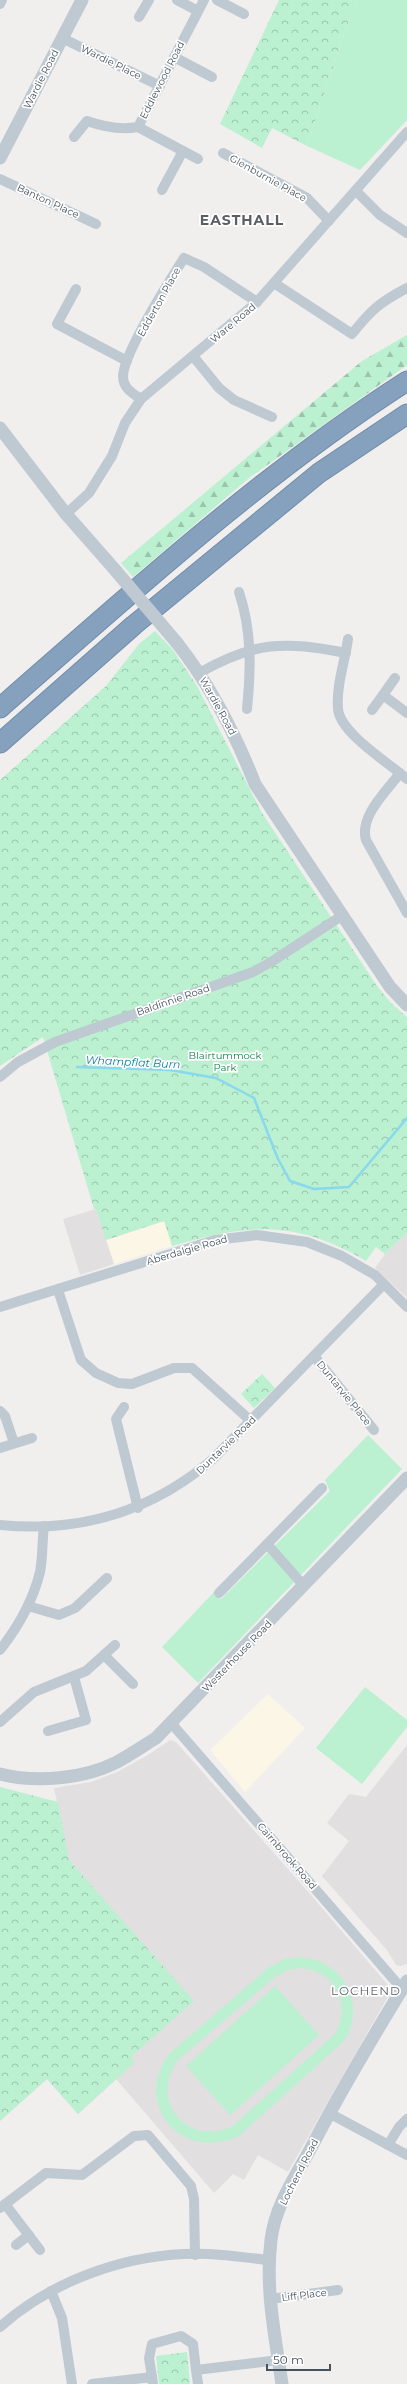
<svg xmlns="http://www.w3.org/2000/svg" width="407" height="2384" font-family="Montserrat,sans-serif">
  <style>
    .commercial { fill: #fcf6e7 }
    .education { fill: #e2dfe0 }
    .green { fill: #bbf0d0; fill-rule: evenodd }
    .forest { fill: url(#forest-firs) }
    .park { fill: url(#park-crowns) }
    .lines { fill: none; stroke-linecap: round; stroke-linejoin: round }
    .stream { stroke: #88d8ee; stroke-width: 2.5 }
    .motorway-casing { stroke: #708caa; stroke-width: 21 }
    .minor { stroke: #bec9d1; stroke-width: 10 }
    .tertiary { stroke: #bec9d1; stroke-width: 13 }
    .motorway { stroke: #85a1be; stroke-width: 19 }
    .tertiary-bridge { stroke: #bec9d1; stroke-width: 13 }
    .labels { text-anchor: middle; dominant-baseline: central; stroke-width: 3.5; stroke-linejoin: round; paint-order: stroke }
    .street-label { font-size: 10px; fill: #46525c; stroke: #fff }
    .park-label { font-size: 10px; fill: #157f4a; stroke: #fff }
    .water-label { font-size: 11px; font-style: italic; fill: #0a7e9c; stroke: #fff }
    .quarter-label { font-size: 12px; letter-spacing: 1px; fill: #5b5f63; stroke: #fff }
    .district-label { font-size: 14px; font-weight: bold; letter-spacing: 1px; fill: #5b5f63; stroke: #fff }
  </style>
  <defs>
    <pattern id="forest-firs" width="22" height="20" patternUnits="userSpaceOnUse"><rect width="22" height="20" fill="#bbf0d0"/><path d="M5 1l3.5 6h-7zM16 11l3.5 6h-7z" fill="#9ac5ac"/></pattern>
    <pattern id="park-crowns" width="20" height="18" patternUnits="userSpaceOnUse"><rect width="20" height="18" fill="#bbf0d0"/><path d="M2 6a3 3 0 1 1 6 0M12 15a3 3 0 1 1 6 0" fill="none" stroke="#9ac5ac"/></pattern>
  </defs>
  <rect width="100%" height="100%" fill="#f1eeee"/>
  <g class="commercial">
    <path d="M165,1221L172,1246L114,1264L106,1240Z"/>
    <path d="M268,1694L305,1728L245,1792L210,1750Z"/>
  </g>
  <g class="education">
    <path d="M96,1209L114,1264L80,1275L63,1219Z"/>
    <path d="M407,1233V1298L375,1268L385,1254Z"/>
    <path d="M170,1740L176,1742L310,1894L388,1985L389,1990V1995L288,2172L258,2155L244,2180L233,2174L214,2193L116,2079L78,2114L47,2079L0,2121L14,1794L57,1802L54,1788L91,1782L117,1772L148,1755Z"/>
    <path d="M407,1745V1964L400,1966L396,1965L387,1950L322,1876L349,1841L327,1823L349,1794L366,1797Z"/>
  </g>
  <g class="green">
    <path d="M358,0H407V120L360,170L307,146L346,28Z"/>
    <path d="M368,1435L402,1469L198,1683L162,1647L214,1592L221,1599L330,1491L325,1480Z"/>
    <path d="M365,1687L407,1720V1727L362,1784L316,1748Z"/>
    <path d="M301,1957C344,1961 366,2003 345,2040L239,2136C181,2163 131,2103 170,2053L268,1968L284,1959ZM301,1968C335,1971 352,2004 335,2034L233,2126C188,2148 148,2101 178,2060L275,1977L287,1970Z"/>
    <path d="M275,1986L319,2035L230,2115L186,2066Z"/>
  </g>
  <path class="forest" d="M407,335V365L249,478L133,577L121,563L362,361Z"/>
  <g class="park">
    <path d="M279,0H358L346,28L307,146L272,128L262,148L220,124Z"/>
    <path d="M155,631L173,650L197,686L262,813L377,986L391,1003L407,1017V1233L385,1254L376,1247L366,1261C294,1219 248,1224 172,1246L164,1221L106,1240L96,1209H94L43,1037L0,1066V780L106,686L139,644Z"/>
    <path d="M262,1374L275,1388L254,1408L241,1394Z"/>
    <path d="M0,1787L58,1802L69,1860L194,2001L132,2056L134,2063L78,2114L47,2079L0,2121Z"/>
    <path d="M187,2352L190,2384H159L156,2356Z"/>
  </g>
  <g class="lines">
    <path class="stream" d="M77,1067L170,1070L216,1078L254,1098L278,1159L290,1181L314,1189L349,1187L407,1118"/>
    <defs>
      <g id="motorway">
        <path d="M0,708C129,595 262,474 407,381"/>
        <path d="M0,743L134,625L319,473L407,414"/>
      </g>
    </defs>
    <use href="#motorway" class="motorway-casing"/>
    <g class="minor">
      <path d="M177,0L198,11"/>
      <path d="M217,0L244,14"/>
      <path d="M0,4L2,0"/>
      <path d="M139,17L149,0"/>
      <path d="M62,38L160,86"/>
      <path d="M174,57L212,77"/>
      <path d="M138,127L198,159"/>
      <path d="M74,137L87,121C104,127 121,130 138,127L204,0"/>
      <path d="M223,153L307,198L329,221"/>
      <path d="M0,179L96,224"/>
      <path d="M162,190L183,151"/>
      <path d="M356,191L380,215L407,233"/>
      <path d="M274,283L352,334C371,310 380,302 407,288"/>
      <path d="M76,289L57,324L127,361"/>
      <path d="M193,356L219,388L234,400L272,417"/>
      <path d="M141,399C132,393 123,388 123,376C124,353 170,280 184,258L204,267L257,302"/>
      <path d="M66,514L89,493L112,456L125,423L141,399L257,302L407,132"/>
      <path d="M239,592C252,631 251,669 247,709"/>
      <path d="M348,639C345,661 336,686 338,709C340,733 389,763 407,779"/>
      <path d="M199,673C255,641 284,641 346,653"/>
      <path d="M395,678L383,695L407,713"/>
      <path d="M372,710L383,695"/>
      <path d="M400,773C387,791 359,816 366,840L407,913"/>
      <path d="M0,1077L18,1062L55,1042L253,972L271,962L343,915"/>
      <path d="M58,1290L81,1360L96,1373L118,1383L132,1384L174,1368H192L251,1421"/>
      <path d="M0,1307L215,1240L257,1235L307,1242L342,1256L375,1275L407,1307"/>
      <path d="M314,1356L374,1430"/>
      <path d="M124,1407L116,1419L138,1508"/>
      <path d="M0,1411L5,1416L14,1443"/>
      <path d="M0,1448L32,1438"/>
      <path d="M0,1525C81,1533 151,1512 213,1459L384,1284"/>
      <path d="M267,1544L304,1586"/>
      <path d="M219,1593L322,1488"/>
      <path d="M28,1606L59,1615L75,1608L107,1578"/>
      <path d="M0,1650C18,1627 33,1601 40,1572C43,1557 42,1541 44,1526"/>
      <path d="M105,1656L133,1684"/>
      <path d="M0,1722L34,1692L86,1671L115,1645"/>
      <path d="M172,1724L402,1989"/>
      <path d="M48,1731L86,1720L74,1677"/>
      <path d="M329,2113L407,2155"/>
      <path d="M388,2145L399,2127L407,2119"/>
      <path d="M5,2204L40,2250"/>
      <path d="M0,2208L46,2173L82,2175L134,2136L148,2135L191,2186L194,2199L195,2255"/>
      <path d="M16,2245L29,2235"/>
      <path d="M51,2291L62,2318L72,2384"/>
      <path d="M270,2299L338,2290"/>
      <path d="M0,2327C55,2278 134,2251 208,2254C229,2255 249,2258 269,2260"/>
      <path d="M152,2377L149,2358L152,2344L181,2336L193,2344L196,2370"/>
      <path d="M92,2384L152,2377L153,2384"/>
      <path d="M198,2384L196,2370L279,2360"/>
    </g>
    <g class="tertiary">
      <path d="M0,158L82,0"/>
      <path d="M0,428L66,514L116,571"/>
      <path d="M177,643C211,686 235,733 255,784L390,987L407,1005"/>
      <path d="M0,1774C36,1783 84,1779 117,1762C130,1755 143,1746 156,1738L407,1478"/>
      <path d="M282,2384C275,2336 265,2288 271,2240C275,2205 296,2176 312,2146C341,2090 374,2035 407,1981"/>
    </g>
    <use href="#motorway" class="motorway"/>
    <path class="tertiary-bridge" d="M116,571L177,643"/>
  </g>
  <g class="labels">
    <g class="street-label">
      <text transform="translate(111 62) rotate(26)">Wardie Place</text>
      <text transform="translate(41 79) rotate(-63)">Wardie Road</text>
      <text transform="translate(162 80) rotate(-63)">Eddlewood Road</text>
      <text transform="translate(268 178) rotate(29)">Glenburnie Place</text>
      <text transform="translate(48 201) rotate(25)">Banton Place</text>
      <text transform="translate(159 302) rotate(-61)">Edderton Place</text>
      <text transform="translate(233 323) rotate(-40)">Ware Road</text>
      <text transform="translate(218 706) rotate(61)">Wardie Road</text>
      <text transform="translate(173 1000) rotate(-19)">Baldinnie Road</text>
      <text transform="translate(187 1250) rotate(-16)">Aberdalgie Road</text>
      <text transform="translate(344 1393) rotate(51)">Duntarvie Place</text>
      <text transform="translate(226 1445) rotate(-44)">Duntarvie Road</text>
      <text transform="translate(237 1656) rotate(-46)">Westerhouse Road</text>
      <text transform="translate(287 1856) rotate(49)">Cairnbrook Road</text>
      <text transform="translate(299 2172) rotate(-63)">Lochend Road</text>
      <text transform="translate(304 2295) rotate(-7)">Liff Place</text>
    </g>
    <g class="park-label">
      <text x="225" y="1055">Blairtummock<tspan x="225" dy="12">Park</tspan></text>
    </g>
    <g class="water-label">
      <text transform="translate(133 1062) rotate(3)">Whampflat Burn</text>
    </g>
    <g class="quarter-label">
      <text x="366" y="1990">LOCHEND</text>
    </g>
    <g class="district-label">
      <text x="242" y="220">EASTHALL</text>
    </g>
  </g>
  <path d="M267 2364v6h63v-6" fill="none" stroke="#46525c" stroke-width="2"/>
  <text x="273" y="2364" font-size="12" fill="#46525c" stroke="#ffffff" stroke-width="3" paint-order="stroke">50 m</text>
</svg>
